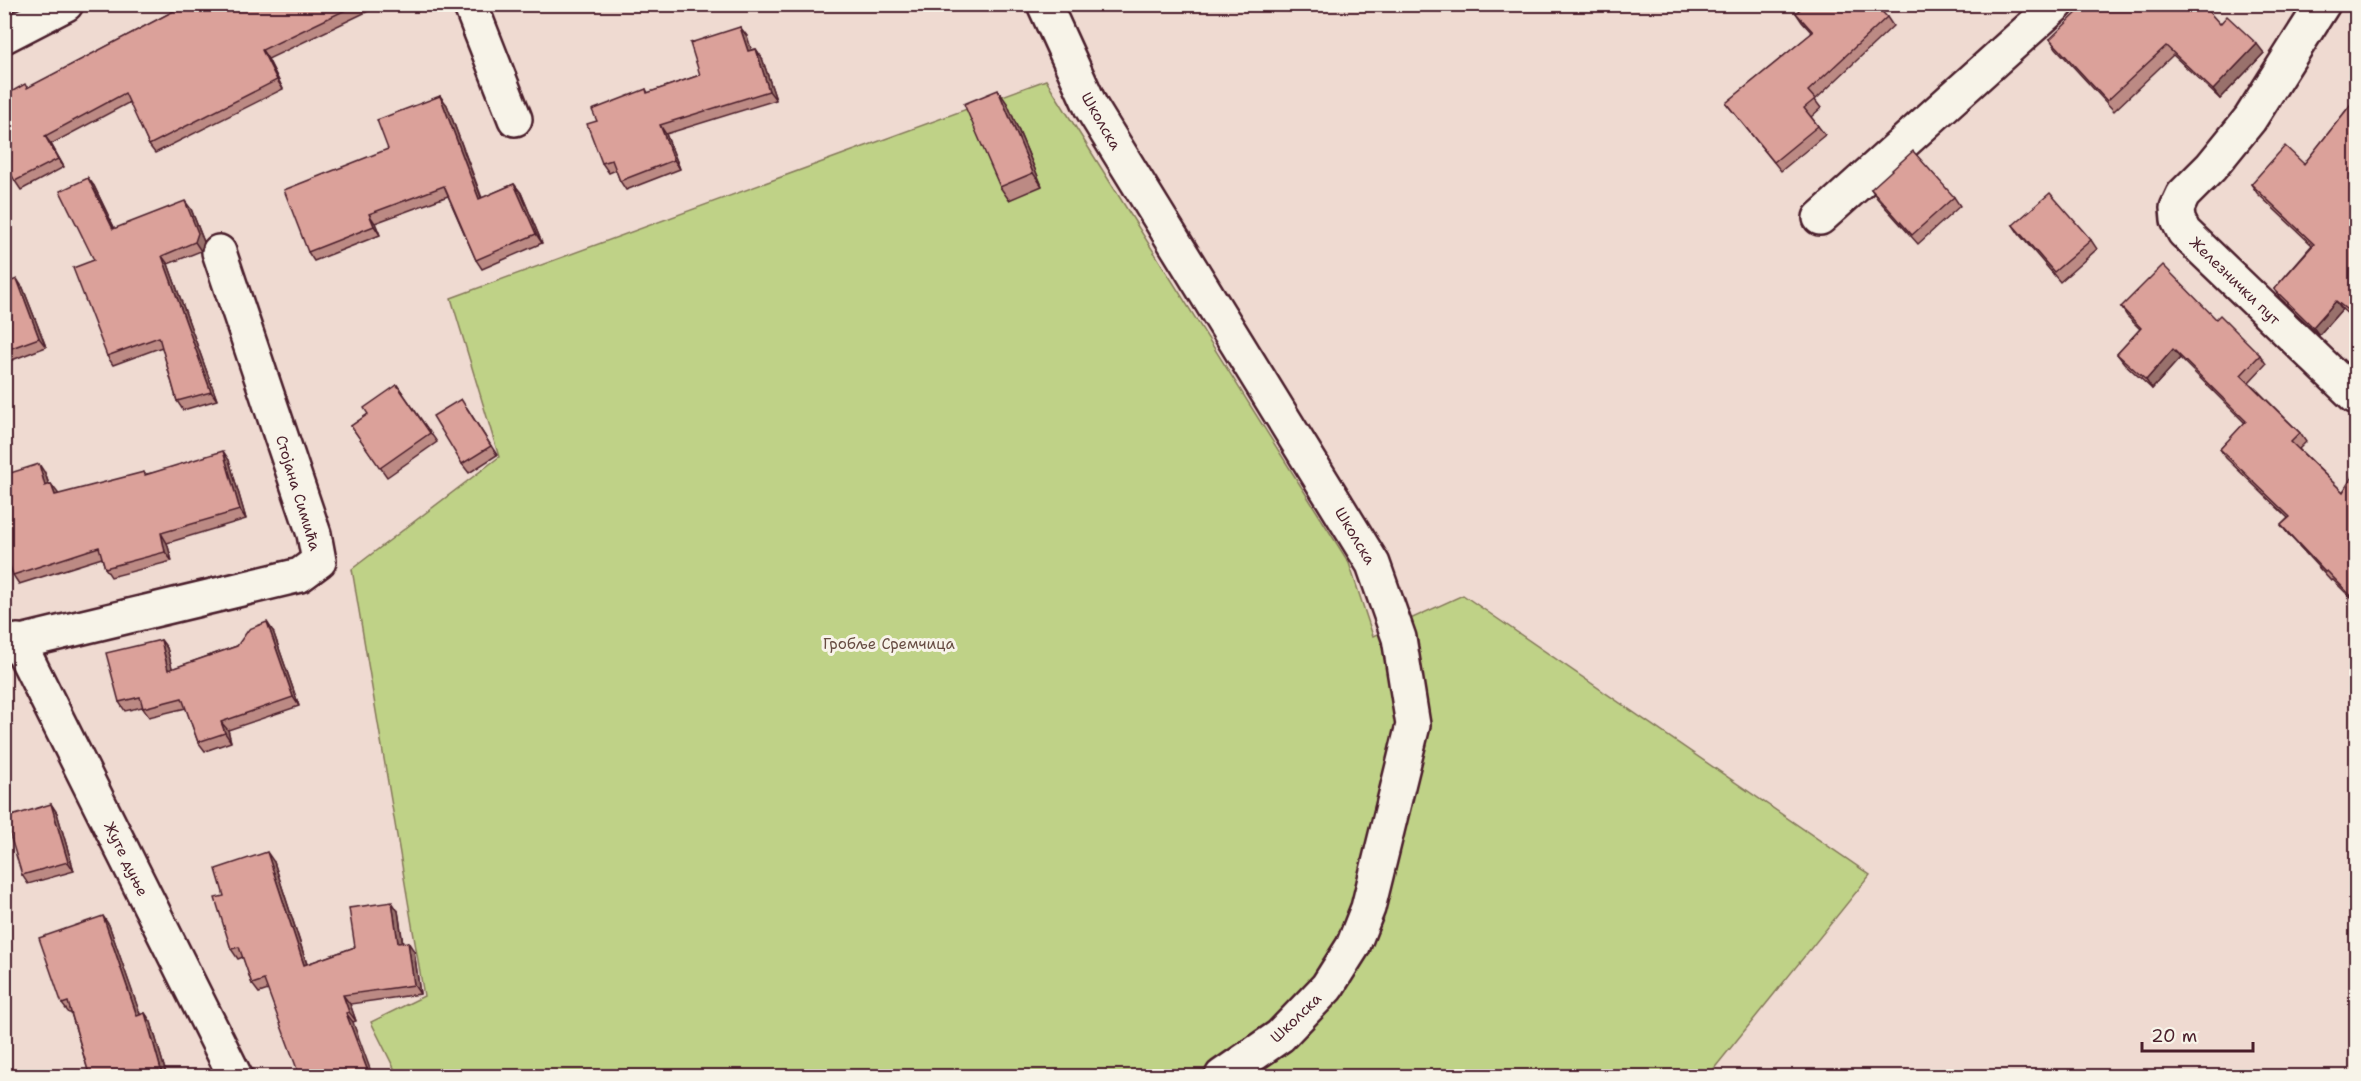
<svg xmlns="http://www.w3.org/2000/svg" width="2361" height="1081" font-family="'Shantell Sans',sans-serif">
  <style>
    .green { fill: #bfd287; stroke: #847859; stroke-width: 1.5 }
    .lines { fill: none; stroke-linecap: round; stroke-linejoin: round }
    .street-casing { stroke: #4a1f2b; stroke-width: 38 }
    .street { stroke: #f7f3e8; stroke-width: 33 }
    .wall { fill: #bc8a84; stroke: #4a1f2b; stroke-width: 1.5 }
    .shaded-wall { fill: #99716c; stroke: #4a1f2b; stroke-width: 1.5 }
    .building { fill: #dba19a; stroke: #4a1f2b; stroke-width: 1.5 }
    .labels { text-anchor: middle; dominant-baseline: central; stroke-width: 6; stroke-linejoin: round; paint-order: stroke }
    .street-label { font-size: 15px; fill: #4a1f2b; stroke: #f7f3e8 }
    .park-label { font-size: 15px; fill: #674c42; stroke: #f7f3e8 }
  </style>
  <rect width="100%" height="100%" fill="#efdad1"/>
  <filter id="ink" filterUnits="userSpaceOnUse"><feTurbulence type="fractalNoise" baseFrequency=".0167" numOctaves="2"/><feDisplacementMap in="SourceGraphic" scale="12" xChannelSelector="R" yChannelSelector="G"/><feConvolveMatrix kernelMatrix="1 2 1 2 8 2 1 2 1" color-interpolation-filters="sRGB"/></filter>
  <g filter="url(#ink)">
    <path class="green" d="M1046,80L1349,563L1373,636L1463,595L1870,875L1708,1076H398L371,1022L424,996L352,569L499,457L451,298Z"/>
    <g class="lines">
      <defs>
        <g id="street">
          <path d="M470,4L515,119"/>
          <path d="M1044,4L1091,107L1373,564L1399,638L1413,725L1368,908L1353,946L1327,987L1280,1036L1222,1076"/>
          <path d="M2323,4L2250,119L2211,167L2183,195L2177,208L2178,220L2184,232L2356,397"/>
          <path d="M4,36L66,4"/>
          <path d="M1820,218L2057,4"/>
          <path d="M18,641L235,1076"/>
          <path d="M4,646L300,575L319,561L314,534L219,252"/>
        </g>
      </defs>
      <use href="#street" class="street-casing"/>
      <use href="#street" class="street"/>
    </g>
    <g class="wall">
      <path d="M187,4H383L268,59L283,89L155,153L149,145L130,102L51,144L64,167L21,190L15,181L28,88Z"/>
      <path d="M1796,13L1887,17L1893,26L1815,100L1821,108L1811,117L1825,135L1781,171L1726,103L1812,33L1802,22Z"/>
      <path d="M2220,24L2264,53L2220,99L2173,55L2114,111L2056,48L2050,39Z"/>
      <path d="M740,27L747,36L751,50L756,49L762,58L776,100L666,134L680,169L626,190L620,181L616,170L609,173L602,163L597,121L646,89L648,93L700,75Z"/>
      <path d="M440,96L447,105L482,198L514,184L521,193L542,243L482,269L476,260L448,196L375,223L380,235L314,261L308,252L388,149Z"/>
      <path d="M2356,98V321L2342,309L2319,335L2280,298L2274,289L2312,245L2257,193L2251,184L2304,164Z"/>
      <path d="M1007,103L1042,186L1009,200L1000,187Z"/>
      <path d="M88,178L94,186L115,229L191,209L204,242L201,251L168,264L217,400L183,410L177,401L162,347L113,365L107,356L94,260Z"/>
      <path d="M1871,189L1954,197L1960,206L1918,244L1877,198Z"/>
      <path d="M2013,225L2091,240L2097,249L2060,282L2019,234Z"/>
      <path d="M23,288L46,347L12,360L6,350Z"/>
      <path d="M2121,307L2216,319L2260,355L2266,364L2249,382L2300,433L2306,442L2299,449L2343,492L2356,471V603L2333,580L2331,581L2288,534L2281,525L2288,518L2226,458L2220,449L2245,423L2180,358L2152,389L2124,363L2117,354L2140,329L2127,316Z"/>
      <path d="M397,385L437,442L387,477L351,426L368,414Z"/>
      <path d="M467,408L497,455L469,473L462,464Z"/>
      <path d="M229,460L246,519L167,543L172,561L111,577L105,568L102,558L19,584L13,575L45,473L49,484H51L58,495L146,474Z"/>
      <path d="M273,631L299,706L228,730L231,742L205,751L198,742L186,708L149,717L142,707L125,711L119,702L161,640L167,648L172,669L237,646Z"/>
      <path d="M51,804L57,813L74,871L28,884L22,875Z"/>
      <path d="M274,862L307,964L355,947L398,911L403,943L414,951L420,994L350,1004L356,1021L353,1022L268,990L259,993L252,984L243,957L238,959L231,949L224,896Z"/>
      <path d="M109,925L140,1015L145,1013L151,1022L167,1077H90L71,1013H69L62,1004Z"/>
    </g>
    <g class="shaded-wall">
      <path d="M740,27L747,36L755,60L748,51Z"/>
      <path d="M2257,44L2264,53L2220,99L2213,90Z"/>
      <path d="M756,49L762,58L776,100L769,91Z"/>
      <path d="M262,50L268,59L283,89L277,80Z"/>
      <path d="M998,90L1007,103L1042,186L1033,173Z"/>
      <path d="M440,96L447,105L485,208L479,199Z"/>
      <path d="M660,125L666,134L680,169L674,160Z"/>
      <path d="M45,136L51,144L64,167L58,159Z"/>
      <path d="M88,178L94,186L119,238L113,229Z"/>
      <path d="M514,184L521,193L542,243L536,234Z"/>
      <path d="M185,201L191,209L204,242L201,251L195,242Z"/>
      <path d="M369,214L375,223L380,235L374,226Z"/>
      <path d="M162,256L168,264L217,400L211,392Z"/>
      <path d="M17,279L23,288L46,347L39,338Z"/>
      <path d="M2336,301L2342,309L2319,335L2313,327Z"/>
      <path d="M2173,349L2180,358L2152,389L2146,380Z"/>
      <path d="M223,451L229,460L246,519L240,510Z"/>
      <path d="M39,464L45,473L52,495L45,486Z"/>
      <path d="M51,484L58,493L61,505L55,495Z"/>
      <path d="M161,533L167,543L172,561L165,552Z"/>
      <path d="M267,622L273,631L299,706L293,697Z"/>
      <path d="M161,640L167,648L175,679L168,670Z"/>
      <path d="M221,722L228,730L231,742L225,733Z"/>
      <path d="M51,804L57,813L74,871L68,862Z"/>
      <path d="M267,852L274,862L310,974L304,965Z"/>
      <path d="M392,902L398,911L404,953L398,943Z"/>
      <path d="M103,916L109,925L144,1025L137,1016Z"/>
      <path d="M408,942L414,951L420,994L414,985Z"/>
      <path d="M343,995L350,1004L356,1021L349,1012Z"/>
      <path d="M145,1013L151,1022L167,1077H163Z"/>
      <path d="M346,1013L353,1022L373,1077H370Z"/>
    </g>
    <g class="building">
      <path d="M187,4H358L262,50L277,80L149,145L125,93L45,136L58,159L15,181L4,161V96L25,84L27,88Z"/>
      <path d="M1805,4H1875L1887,17L1808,91L1815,99L1804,108L1818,126L1774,162L1726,103L1813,32L1796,13Z"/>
      <path d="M2086,4H2202L2220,24L2227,16L2257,44L2213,90L2166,46L2107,101L2050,39Z"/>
      <path d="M740,27L748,51L756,49L769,91L660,125L674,160L620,181L612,160L602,163L587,124L597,121L592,110L646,89L647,93L700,75L690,43Z"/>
      <path d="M998,90L1033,173L1000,187L964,104Z"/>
      <path d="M440,96L479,199L514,184L536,234L476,260L444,186L369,214L374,226L308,252L284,190L388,149L377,120Z"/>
      <path d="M2356,98V317L2336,301L2313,327L2274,289L2314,244L2251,184L2285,146L2304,164Z"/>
      <path d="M1913,151L1954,197L1912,235L1871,189Z"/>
      <path d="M88,178L113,229L185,201L198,233L195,242L162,256L211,392L177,401L159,337L107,356L73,268L94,260L60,191Z"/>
      <path d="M2050,193L2091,240L2054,272L2013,225Z"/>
      <path d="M2163,265L2216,319L2220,315L2260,355L2241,375L2300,433L2291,442L2343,492L2356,471V601L2327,571L2325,572L2281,525L2290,517L2220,449L2246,421L2173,349L2146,380L2117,354L2141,328L2121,307Z"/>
      <path d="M17,279L39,338L6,350L4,347V284Z"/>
      <path d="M397,385L430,433L380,468L351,426L368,414L364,408Z"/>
      <path d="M461,399L491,446L462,464L433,416Z"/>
      <path d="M223,451L240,510L161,533L165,552L105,568L99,547L13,575L4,549V475L39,464L45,486L51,484L55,495L144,472L145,475Z"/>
      <path d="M267,622L293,697L221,722L225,733L198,742L182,698L143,708L140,697L119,702L106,653L161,640L168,670L237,646L249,629Z"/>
      <path d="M51,804L68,862L22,875L5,818Z"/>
      <path d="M267,852L304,965L355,947L349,908L392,902L398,943L408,942L414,985L343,995L349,1012L346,1013L370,1077H300L264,980L252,984L239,947L231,949L215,898L224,896L216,869Z"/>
      <path d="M103,916L137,1016L145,1013L163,1077H90L68,1002L62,1004L39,938Z"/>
    </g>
  </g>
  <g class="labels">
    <g class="street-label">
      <text transform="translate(1101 121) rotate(60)">Школска</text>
      <text transform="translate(2235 281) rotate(44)">Железнички пут</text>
      <text transform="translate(298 493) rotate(73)">Стојана Симића</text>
      <text transform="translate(1355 536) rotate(59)">Школска</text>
      <text transform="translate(126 859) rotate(64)">Жуте дуње</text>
      <text transform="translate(1296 1018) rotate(-44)">Школска</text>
    </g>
    <g class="park-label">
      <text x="889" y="644">Гробље Сремчица</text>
    </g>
  </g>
  <rect width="2361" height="1081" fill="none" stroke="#f7f3e8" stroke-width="24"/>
  <rect x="12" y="12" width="2337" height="1057" fill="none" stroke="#4a1f2b" stroke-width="2" filter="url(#ink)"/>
  <path d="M2142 1042v9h111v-9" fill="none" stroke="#4a1f2b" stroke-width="3"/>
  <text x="2151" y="1042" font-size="18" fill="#4a1f2b" stroke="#f7f3e8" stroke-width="4.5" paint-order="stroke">20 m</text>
</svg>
